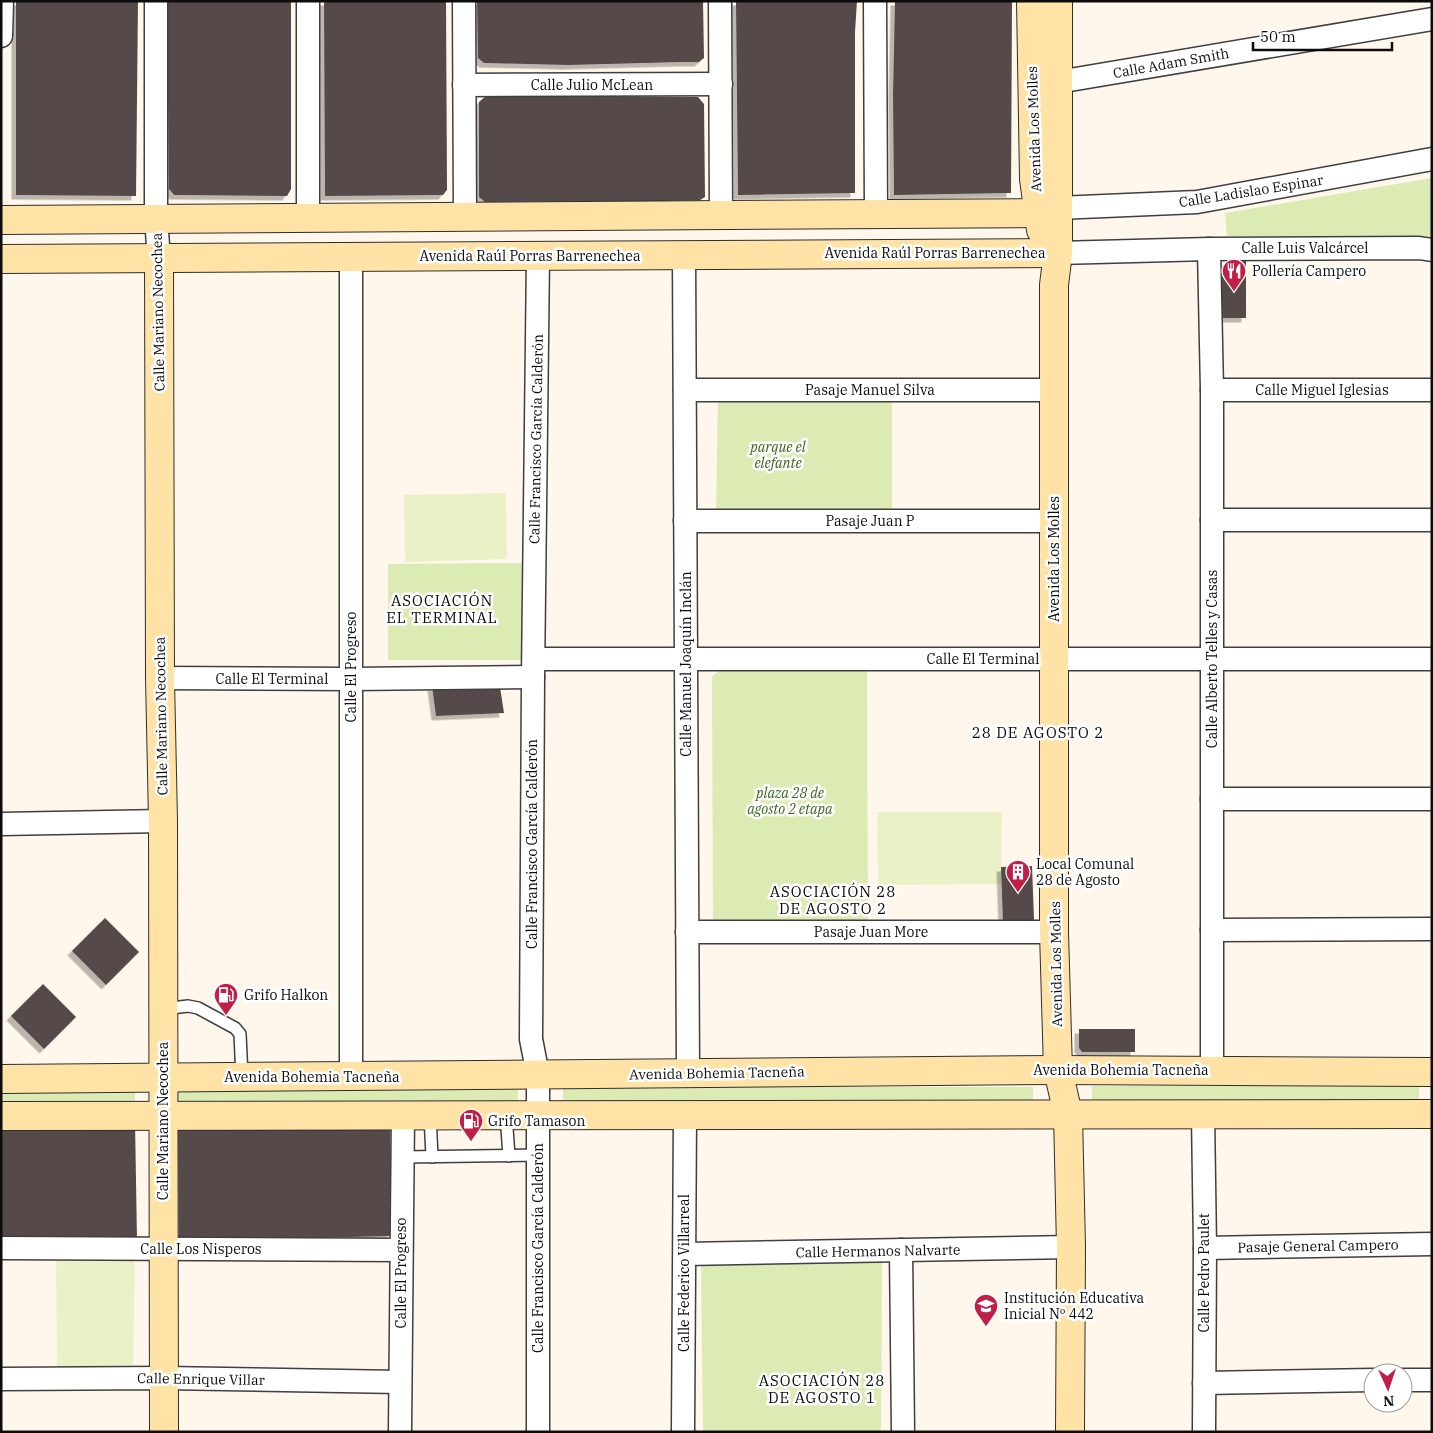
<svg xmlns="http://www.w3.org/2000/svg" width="1433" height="1433" font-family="'IBM Plex Serif',serif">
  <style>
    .green { fill: #dcebb4 }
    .pitch { fill: #ebf1c6 }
    .building { fill: #554a48; filter: url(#shadow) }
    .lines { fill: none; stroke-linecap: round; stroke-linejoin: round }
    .lane-casing { stroke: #3f3f3f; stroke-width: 14 }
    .street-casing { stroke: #3f3f3f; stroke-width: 25 }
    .secondary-casing { stroke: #2e2e2e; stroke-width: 30 }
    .lane { stroke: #fff; stroke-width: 11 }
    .street { stroke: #fff; stroke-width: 22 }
    .secondary { stroke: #ffe3a6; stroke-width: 28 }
    .labels { text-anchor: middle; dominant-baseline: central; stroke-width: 5; stroke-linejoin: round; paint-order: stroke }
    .street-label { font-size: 14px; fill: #0c0c0c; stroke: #fff }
    .poi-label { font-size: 14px; fill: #0c0c0c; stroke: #fff; text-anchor: start }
    .park-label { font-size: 14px; font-style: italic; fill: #3a661a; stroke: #fff }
    .neighbourhood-label { font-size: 15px; letter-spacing: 1px; fill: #0c0c0c; stroke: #fff }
  </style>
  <defs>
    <filter id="shadow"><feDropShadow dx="-4.5" dy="4.5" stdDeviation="0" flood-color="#0004"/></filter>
  </defs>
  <rect width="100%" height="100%" fill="#fff7eb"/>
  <g class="green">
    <path d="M1432,178V239L1227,236L1225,213Z"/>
    <path d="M718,394L892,397V514L716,515Z"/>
    <path d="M523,563L524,660H388V564Z"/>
    <path d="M723,668H867L868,926L713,927L712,676Z"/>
    <path d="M135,1083V1102L1,1104V1085Z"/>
    <path d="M177,1084L518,1088V1107L177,1102Z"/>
    <rect x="1092" y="1086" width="327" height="19"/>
    <rect x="563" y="1087" width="470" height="19"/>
    <path d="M701,1262H882L881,1432H703Z"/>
  </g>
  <g class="pitch">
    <path d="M506,493L507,559L405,562L404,495Z"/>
    <path d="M877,812H1002L1001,884L878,885Z"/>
    <path d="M135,1257L133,1365L57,1367L56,1259Z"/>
  </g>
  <g class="building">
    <path d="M16,1H138L136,196L16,195Z"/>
    <path d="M167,1H291V189L287,196L174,195L169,189Z"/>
    <path d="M324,1H446L447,190L443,195L325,196Z"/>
    <path d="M477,1H703L704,58L699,62H682L568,65L484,63L478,58Z"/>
    <path d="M736,1H857L855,32V193L738,195Z"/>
    <path d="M895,1H1012L1011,193L894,195L893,95Z"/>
    <path d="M487,95L698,97L704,104L705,197L700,200L629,202V201L485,202L479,197V102Z"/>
    <path d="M1229,259L1246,260V318H1222V267Z"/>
    <path d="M432,686L500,687L504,713L436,716Z"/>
    <path d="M1032,866L1034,919L1032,922L1003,923L1001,867Z"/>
    <path d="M105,918L139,952L106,985L72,951Z"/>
    <path d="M43,984L76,1017L44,1049L11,1016Z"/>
    <path d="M1079,1029H1135V1052H1082L1079,1048Z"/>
    <path d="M1,1120L135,1121L137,1240H1Z"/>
    <path d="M390,1121L392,1236L179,1241L178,1122Z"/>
  </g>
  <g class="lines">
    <defs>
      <g id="lane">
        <path d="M163,1009L188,1006L198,1008L235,1028L240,1034L242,1077"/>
        <path d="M430,1115L432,1157"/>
        <path d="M506,1115L509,1156"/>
        <path d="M402,1157L538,1155"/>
      </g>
      <g id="street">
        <path d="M156,1V218L159,259"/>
        <path d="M308,1V219"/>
        <path d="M464,1L465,218"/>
        <path d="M720,1L721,216"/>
        <path d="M875,1L876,214"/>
        <path d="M1,36L2,1"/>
        <path d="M1058,82L1432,19"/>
        <path d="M464,85L721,84"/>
        <path d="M1042,212L1058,208L1197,202L1432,159"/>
        <path d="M1209,249L1212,390V1070"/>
        <path d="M1058,253L1209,249L1419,248L1432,250"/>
        <path d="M684,255L688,1073"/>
        <path d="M538,256L533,677L531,1039L538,1075V1432"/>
        <path d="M351,257V1076"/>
        <path d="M685,390H1054"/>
        <path d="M1212,390H1432"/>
        <path d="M1212,520H1432"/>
        <path d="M685,521H1054"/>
        <path d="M534,659H1432"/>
        <path d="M160,678L351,679L533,677"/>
        <path d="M1212,799H1432"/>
        <path d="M1,824L163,821"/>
        <path d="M1212,930L1432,929"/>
        <path d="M687,932H1054"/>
        <path d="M1203,1114L1205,1248L1204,1432"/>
        <path d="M1,1248L401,1250"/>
        <path d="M1205,1248L1432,1244"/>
        <path d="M901,1250L903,1432"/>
        <path d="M685,1254L1071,1247"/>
        <path d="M1,1379L164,1378L400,1382"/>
        <path d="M1403,1380H1432"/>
        <path d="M1204,1383L1373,1380"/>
        <path d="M400,1432L403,1115"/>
        <path d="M683,1432L685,1115"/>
      </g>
      <g id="secondary">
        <path d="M1031,1L1034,179L1041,230"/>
        <path d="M1058,1V253L1054,285V932L1058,1070L1068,1114L1071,1247L1070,1432"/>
        <path d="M1,220L1039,213"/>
        <path d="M1,259L1058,253"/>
        <path d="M159,259L160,678L163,821L164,1432"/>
        <path d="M1,1079L1058,1070L1432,1072"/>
        <path d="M1,1116L1432,1114"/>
      </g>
    </defs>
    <use href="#lane" class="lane-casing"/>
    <use href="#street" class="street-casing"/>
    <use href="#secondary" class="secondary-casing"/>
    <use href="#lane" class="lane"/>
    <use href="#street" class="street"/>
    <use href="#secondary" class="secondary"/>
  </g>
  <defs>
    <symbol id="restaurant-pin" viewBox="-11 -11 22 30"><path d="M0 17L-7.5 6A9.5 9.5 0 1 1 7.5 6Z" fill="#c11f48" stroke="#fff"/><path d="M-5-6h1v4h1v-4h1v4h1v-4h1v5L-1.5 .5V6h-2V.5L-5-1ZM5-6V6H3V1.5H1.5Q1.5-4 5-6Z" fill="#fff"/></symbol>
    <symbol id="building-pin" viewBox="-11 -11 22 30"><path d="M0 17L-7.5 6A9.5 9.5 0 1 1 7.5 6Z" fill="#c11f48" stroke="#fff"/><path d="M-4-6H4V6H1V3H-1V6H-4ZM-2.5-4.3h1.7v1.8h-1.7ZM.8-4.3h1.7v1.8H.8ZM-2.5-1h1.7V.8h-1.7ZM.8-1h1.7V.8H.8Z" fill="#fff"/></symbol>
    <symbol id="fuel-pin" viewBox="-11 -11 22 30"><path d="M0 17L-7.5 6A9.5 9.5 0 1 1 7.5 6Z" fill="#c11f48" stroke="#fff"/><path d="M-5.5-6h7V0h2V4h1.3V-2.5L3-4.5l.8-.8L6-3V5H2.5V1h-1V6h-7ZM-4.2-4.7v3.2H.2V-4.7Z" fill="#fff"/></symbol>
    <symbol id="school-pin" viewBox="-11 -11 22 30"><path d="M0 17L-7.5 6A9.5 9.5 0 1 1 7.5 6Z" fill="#c11f48" stroke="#fff"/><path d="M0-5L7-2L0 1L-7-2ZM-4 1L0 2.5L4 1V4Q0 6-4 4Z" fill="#fff"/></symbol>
  </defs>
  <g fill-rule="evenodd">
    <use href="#restaurant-pin" x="1220" y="257" width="28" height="38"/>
    <use href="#building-pin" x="1004" y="858" width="28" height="38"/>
    <use href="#fuel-pin" x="212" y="981" width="28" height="38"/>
    <use href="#fuel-pin" x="457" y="1107" width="28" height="38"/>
    <use href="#school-pin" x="972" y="1292" width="28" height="38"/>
  </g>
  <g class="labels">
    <g class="street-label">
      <text transform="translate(1171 63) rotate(-10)">Calle Adam Smith</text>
      <text x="592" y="85">Calle Julio McLean</text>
      <text transform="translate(1034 129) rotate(-92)">Avenida Los Molles</text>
      <text transform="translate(1251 191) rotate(-9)">Calle Ladislao Espinar</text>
      <text x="1305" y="248">Calle Luis Valcárcel</text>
      <text x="935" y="253">Avenida Raúl Porras Barrenechea</text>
      <text x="530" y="256">Avenida Raúl Porras Barrenechea</text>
      <text transform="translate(158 312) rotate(-91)">Calle Mariano Necochea</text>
      <text x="870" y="390">Pasaje Manuel Silva</text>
      <text x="1322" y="390">Calle Miguel Iglesias</text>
      <text transform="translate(536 439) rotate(-89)">Calle Francisco García Calderón</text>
      <text x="870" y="521">Pasaje Juan P</text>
      <text transform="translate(1054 559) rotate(-90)">Avenida Los Molles</text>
      <text x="983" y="659">Calle El Terminal</text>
      <text transform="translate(1212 659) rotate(-90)">Calle Alberto Telles y Casas</text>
      <text transform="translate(686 664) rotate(-90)">Calle Manuel Joaquín Inclán</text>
      <text transform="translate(351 667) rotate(-90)">Calle El Progreso</text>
      <text x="272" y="679">Calle El Terminal</text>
      <text transform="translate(161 716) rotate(-91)">Calle Mariano Necochea</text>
      <text transform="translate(532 844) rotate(-90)">Calle Francisco García Calderón</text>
      <text x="871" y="932">Pasaje Juan More</text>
      <text transform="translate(1056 964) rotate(-91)">Avenida Los Molles</text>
      <text x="1121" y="1070">Avenida Bohemia Tacneña</text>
      <text transform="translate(717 1073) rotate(-1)">Avenida Bohemia Tacneña</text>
      <text x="312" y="1077">Avenida Bohemia Tacneña</text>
      <text transform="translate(163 1121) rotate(-90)">Calle Mariano Necochea</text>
      <text transform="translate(1318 1246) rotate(-1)">Pasaje General Campero</text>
      <text transform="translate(538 1248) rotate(-90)">Calle Francisco García Calderón</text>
      <text x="201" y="1249">Calle Los Nisperos</text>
      <text transform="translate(878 1251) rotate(-1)">Calle Hermanos Nalvarte</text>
      <text transform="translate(401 1273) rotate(-90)">Calle El Progreso</text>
      <text transform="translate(684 1273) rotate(-90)">Calle Federico Villarreal</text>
      <text transform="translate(1204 1273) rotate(-90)">Calle Pedro Paulet</text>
      <text transform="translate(201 1379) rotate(1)">Calle Enrique Villar</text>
    </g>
    <g class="poi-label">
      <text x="1252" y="271">Pollería Campero</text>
      <text x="1036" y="864">Local Comunal<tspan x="1036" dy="16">28 de Agosto</tspan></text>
      <text x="244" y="995">Grifo Halkon</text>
      <text x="488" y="1121">Grifo Tamason</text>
      <text x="1004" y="1298">Institución Educativa<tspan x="1004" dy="16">Inicial Nº 442</tspan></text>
    </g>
    <g class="park-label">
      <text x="778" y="447">parque el<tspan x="778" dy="16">elefante</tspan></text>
      <text x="790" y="793">plaza 28 de<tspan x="790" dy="16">agosto 2 etapa</tspan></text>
    </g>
    <g class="neighbourhood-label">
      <text x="442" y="600">ASOCIACIÓN<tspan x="442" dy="17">EL TERMINAL</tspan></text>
      <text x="1038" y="732">28 DE AGOSTO 2</text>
      <text x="833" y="891">ASOCIACIÓN 28<tspan x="833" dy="17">DE AGOSTO 2</tspan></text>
      <text x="822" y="1380">ASOCIACIÓN 28<tspan x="822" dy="17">DE AGOSTO 1</tspan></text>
    </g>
  </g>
  <rect width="1433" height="1433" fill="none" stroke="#0c0c0c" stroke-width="5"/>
  <g transform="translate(1388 1388) rotate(177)"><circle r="24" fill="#ffffff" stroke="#9e9e9e"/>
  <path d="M0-4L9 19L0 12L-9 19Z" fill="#c11f48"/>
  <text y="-8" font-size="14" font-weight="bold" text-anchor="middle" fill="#0c0c0c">N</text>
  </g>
  <path d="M1253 42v8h139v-8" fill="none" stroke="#0c0c0c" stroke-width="2.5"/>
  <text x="1260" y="42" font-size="15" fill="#0c0c0c" stroke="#ffffff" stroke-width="4" paint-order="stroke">50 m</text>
</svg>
